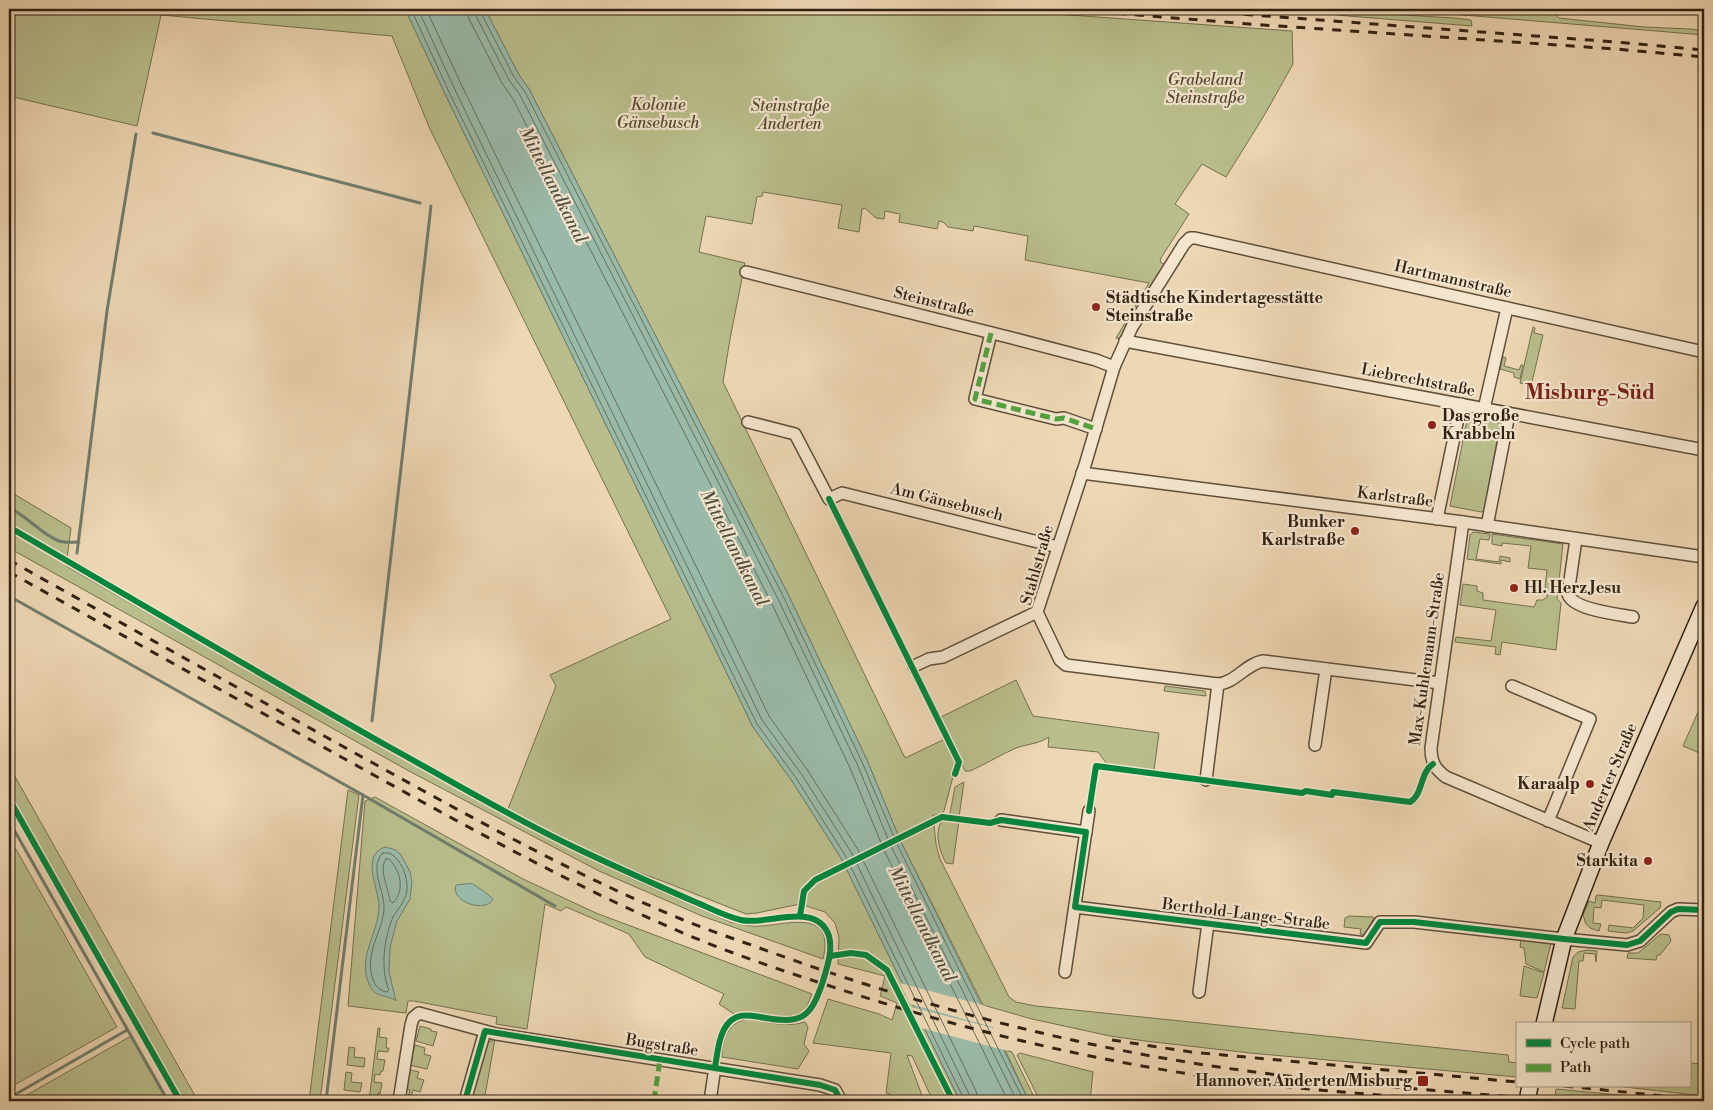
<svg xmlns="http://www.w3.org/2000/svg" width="1713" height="1110" font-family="'Libre Bodoni',serif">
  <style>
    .green { fill: #b9be8c; stroke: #757050 }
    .water { fill: #9abaa9; stroke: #707d6d }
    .pier { fill: #eed7b4 }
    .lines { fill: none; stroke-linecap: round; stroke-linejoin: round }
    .shore { stroke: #666e5e; stroke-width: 1 }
    .stream { stroke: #707d6d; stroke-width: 3 }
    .minor-casing { stroke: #604f3b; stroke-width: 14 }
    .secondary-casing { stroke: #312213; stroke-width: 18 }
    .minor { stroke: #f4e5ce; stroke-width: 11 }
    .secondary { stroke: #f4e5ce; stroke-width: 15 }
    .rail { stroke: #312213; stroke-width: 3; stroke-dasharray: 9 9; stroke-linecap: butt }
    .secondary-bridge-casing { stroke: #312213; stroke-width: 18; stroke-linecap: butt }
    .secondary-bridge { stroke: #f4e5ce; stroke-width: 15 }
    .quiet { stroke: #52a23f; stroke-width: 5; stroke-dasharray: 10 5; stroke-linecap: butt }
    .cycleway-casing { stroke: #f4e5ce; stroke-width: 9 }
    .cycleway { stroke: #00873e; stroke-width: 6 }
    .poi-dot { fill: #8f2418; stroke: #f4e5ce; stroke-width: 2 }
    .labels { text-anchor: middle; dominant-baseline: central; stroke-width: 4.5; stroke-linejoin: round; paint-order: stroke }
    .park-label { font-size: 16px; font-style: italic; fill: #534931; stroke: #f4e5ce }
    .street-label { font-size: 16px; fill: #312213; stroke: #f4e5ce }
    .poi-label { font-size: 16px; font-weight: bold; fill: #312213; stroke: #f4e5ce; text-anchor: end }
    .water-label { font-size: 18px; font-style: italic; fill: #505040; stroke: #f4e5ce }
    .district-label { font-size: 21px; font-weight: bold; fill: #7a1f14; stroke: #f4e5ce }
  </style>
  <rect width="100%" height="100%" fill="#eed7b4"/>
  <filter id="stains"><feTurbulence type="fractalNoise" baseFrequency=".004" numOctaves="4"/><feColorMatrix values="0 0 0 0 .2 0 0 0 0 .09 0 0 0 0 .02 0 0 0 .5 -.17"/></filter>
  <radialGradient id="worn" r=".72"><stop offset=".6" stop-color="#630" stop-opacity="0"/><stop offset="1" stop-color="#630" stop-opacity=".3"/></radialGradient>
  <g class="green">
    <path d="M9,9H405L446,96L753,727L792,781L841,858L960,1101H933L912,1056L907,1055L924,1101H889L890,1094L886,1093L891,1053L813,1043L828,999L879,1014L892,1020L897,1003L880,996L885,976L838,964L839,937L835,923L825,912L800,904L757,913L746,914L665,882L613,863L583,849L508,809L556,686L550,675L671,619L429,127L392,36L161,15L137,126L9,96Z"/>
    <path d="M485,9H986L1292,31L1293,64L1265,114L1226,177L1202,164L1175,204L1189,214L1161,258L1160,262L1166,265L1119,339L1116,338L1149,283L1025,260L1028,236L974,226L973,231L948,227L943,222L939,221L937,229L899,222L900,214L885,211L884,219L876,218L865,208L862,209L859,232L838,228L842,205L763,192L762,196L757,197L752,224L706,216L699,252L745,263L730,339L723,382L905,758L945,739L957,761L944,811L941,815H933L936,844L940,859L1009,997L1016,1002L1036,1006L1508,1055L1509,1062L1517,1063V1077L1250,1053L1145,1041L1110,1036L1032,1019L983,1005L901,842L867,760L788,594L529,89L519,75Z"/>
    <path d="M1280,9H1331L1352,12L1455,18L1471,20L1472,26L1348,16Z"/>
    <path d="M1349,9H1526C1538,14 1545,9 1557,10V16L1559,18L1644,27L1690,29L1704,31V35L1463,15L1396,10Z"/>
    <path d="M1533,327L1535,328L1534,333L1543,335L1531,386L1520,383Z"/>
    <path d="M1503,357L1506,358L1504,366L1519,370L1521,365H1523L1520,379L1514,377V373L1500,369Z"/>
    <path d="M1468,415L1497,421L1500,425L1484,511L1481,512L1450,506Z"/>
    <path d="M9,491L71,528L66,566L339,723L537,833L635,880L730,922C741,924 750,927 761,926C790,924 835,909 823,959L702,916L599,871L409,771L9,548Z"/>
    <path d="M1473,532L1490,534L1489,540L1480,539L1476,559L1499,562L1500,556L1510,558V562L1501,560V564L1467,559L1470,535Z"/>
    <path d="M1492,534L1563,544L1557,599L1561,603L1556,650L1502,642L1500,655L1495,654L1496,647L1455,642L1456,637L1491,641L1496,610L1460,605L1463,584L1477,586V591L1483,593V600L1534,607L1537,600H1543L1547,597L1548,591L1545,588L1547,570L1528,568L1531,546L1502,543V546L1492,544Z"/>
    <path d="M1016,680L1033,716L1159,733L1154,770L1107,764L1098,752L1048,747L1049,737C1039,744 1027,744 1016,748C1000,755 986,764 970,771H965L939,718Z"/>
    <path d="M1165,686L1205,691L1206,696L1164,691Z"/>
    <path d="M1698,712L1704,715V755L1683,746Z"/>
    <path d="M9,766L198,1101H183L9,793Z"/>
    <path d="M964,782L959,817L951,816L950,813L955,787Z"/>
    <path d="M348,790L359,795L320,1101H309Z"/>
    <path d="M375,797L523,879L596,913L812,994C809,1000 808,1007 803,1011C787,1024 754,1008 734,1014L719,1004L724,994L645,957L629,934L566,907L561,911L545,904L527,1029L496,1024L497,1017L414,1001H408L406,1013L348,1006L365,801Z"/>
    <path d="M946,818L959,820L953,864L946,863C939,851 932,826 946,818Z"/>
    <path d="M9,837L117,1027L9,1088Z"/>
    <path d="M1598,895L1661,902L1660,908L1633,931L1626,933L1608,931L1609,925L1633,928L1643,918L1644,905L1602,900L1601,908L1594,907L1593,923L1601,924L1599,931L1590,928L1586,924L1583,915L1589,901L1595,903L1596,896Z"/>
    <path d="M1349,916L1373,917L1374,918L1364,935L1360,934L1361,929L1344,927L1345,918Z"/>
    <path d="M1661,934L1669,935L1671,941L1660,955H1657L1656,960L1627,958L1628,953H1638Z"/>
    <path d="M1521,940L1551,943L1544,972L1526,964L1524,948L1520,947Z"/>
    <path d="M1587,950L1597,951L1596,962L1595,954L1584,953L1583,961H1579L1575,1009L1562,1008L1573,957L1578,952Z"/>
    <path d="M1524,966L1544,973L1537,998L1520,996Z"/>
    <path d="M749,1019C769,1022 785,1028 805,1022L808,1027L804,1044L809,1051L798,1069L722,1057C722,1039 729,1021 749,1019Z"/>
    <path d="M420,1026L431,1029V1031L437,1032L433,1046L416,1041Z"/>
    <path d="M378,1028H380L379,1037L387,1038L386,1048H389L388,1052L378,1051L377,1059L385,1060L383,1071H381L380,1075L375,1074L374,1082L382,1083L380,1094L378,1093L377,1098H372L371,1101H369Z"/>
    <path d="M131,1036L168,1101H16Z"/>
    <path d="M495,1039L484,1101H470L487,1043Z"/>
    <path d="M415,1045L425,1048L424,1054L431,1056L427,1069L409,1065Z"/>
    <path d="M349,1047L355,1048L354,1057L365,1058L364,1067L347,1065Z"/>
    <path d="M1005,1050L1012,1052L1036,1101H1029Z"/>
    <path d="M1020,1053L1093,1072L1090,1101H1040L1017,1055Z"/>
    <path d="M1689,1063L1704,1064V1096L1616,1086H1689Z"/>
    <path d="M407,1069L419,1072L417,1078L424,1080L420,1092L413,1090L410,1101H407L410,1090L403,1088Z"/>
    <path d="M346,1072L352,1073L351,1082L362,1083L360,1092L344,1090Z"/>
    <path d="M1556,1089L1682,1101H1600L1555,1097Z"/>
  </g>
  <g class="water">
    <path d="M405,9H485L519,75L529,89L788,594L867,760L901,842L1029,1101H960L841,858L792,781L753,727L446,96Z"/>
    <path d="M385,847L396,850L401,855L410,872L412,882L410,899L397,921L390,947L389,972L396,1001C386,993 376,1000 369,984C357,956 379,933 379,906C379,889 360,855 385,847Z"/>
    <path d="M465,884C467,884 470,883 473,884C475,885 492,897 493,899C487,913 450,903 456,885Z"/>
  </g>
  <g class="pier">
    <path d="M900,983L986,1006L996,1028L910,1004Z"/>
    <path d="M911,1007L997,1029L1008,1051L921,1028Z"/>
  </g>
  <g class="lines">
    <g class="shore">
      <path d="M411,9L450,94L757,724L796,778L845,855L963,1097L964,1101"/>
      <path d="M418,9L456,92L762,720L802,775L851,852L969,1094L970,1101"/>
      <path d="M426,9L463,88L769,716L808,771L857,848L976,1091L978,1101"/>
      <path d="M467,9L469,19L502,83L513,99L771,602L850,768L884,850L1008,1101"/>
      <path d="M474,9L476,16L509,80L520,95L778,599L857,764L891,846L1017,1101"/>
      <path d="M481,9V13L514,77L525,92L783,596L862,762L897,844L1024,1101"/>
      <path d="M383,853H389C401,858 408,877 407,890C406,900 398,909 393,917C384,938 380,969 389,990L387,992C372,990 369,970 371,957C373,941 383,926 384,909C385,891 368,867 383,853Z"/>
      <path d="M386,859H389C401,871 405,891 393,903L390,901C389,889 378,870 386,859Z"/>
    </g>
    <g class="stream">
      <path d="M153,133L420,203"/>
      <path d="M9,508C28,516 39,533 59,541C65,543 72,542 79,542"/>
      <path d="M77,553L107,311L136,134"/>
      <path d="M9,596L363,795L555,906"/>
      <path d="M372,721L431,206"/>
      <path d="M9,821L168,1101"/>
      <path d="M9,1098L127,1030"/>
      <path d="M326,1101L363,795"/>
    </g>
    <defs>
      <g id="minor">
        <path d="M746,272L1008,337L1096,360L1114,367"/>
        <path d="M991,333L975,399L1056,419L1064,418L1096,429"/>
        <path d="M1125,341L1704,450"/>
        <path d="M1484,409L1507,308"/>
        <path d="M748,422L795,434L829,499L842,493L1058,547"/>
        <path d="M1082,473L1463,522L1704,557"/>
        <path d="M1437,519L1461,404"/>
        <path d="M1463,522L1431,748C1431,762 1435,769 1446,777L1601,843"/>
        <path d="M1487,526L1509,414"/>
        <path d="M1576,539L1568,594C1573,610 1617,614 1633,617"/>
        <path d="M914,666L929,659L943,657L1037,612"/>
        <path d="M1440,683L1263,661C1246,664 1235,683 1218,684L1066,665L1060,660L1037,612L1085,465L1114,367L1132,327L1184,244L1190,238H1195L1704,352"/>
        <path d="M1512,686L1590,719L1548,821"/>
        <path d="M1315,745L1326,669"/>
        <path d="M1206,780L1218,684"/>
        <path d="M1001,820L1086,832"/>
        <path d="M1075,907L1366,943L1380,922H1414L1564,939L1627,945L1640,941L1671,912L1678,909L1704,910"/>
        <path d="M1065,972L1089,811"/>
        <path d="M1199,992L1208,923"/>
        <path d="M399,1101L411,1025L413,1018L419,1013L496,1034L820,1085L835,1090L841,1101"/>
        <path d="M465,1101L485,1031"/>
        <path d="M710,1101L715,1067"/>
      </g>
      <path id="secondary" d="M1544,1024L1564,939L1601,843L1704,606"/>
    </defs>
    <use href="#minor" class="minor-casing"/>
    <use href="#secondary" class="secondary-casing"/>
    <use href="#minor" class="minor"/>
    <use href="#secondary" class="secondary"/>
    <g class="rail">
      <path d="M1063,9L1249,24L1616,49L1704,57"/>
      <path d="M1172,9L1616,42L1704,50"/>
      <path d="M9,560C123,624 238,688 353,752C460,811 568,872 681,919C712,932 744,942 776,954C927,1008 1087,1050 1247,1071C1352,1085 1458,1092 1563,1101"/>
      <path d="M9,572C120,634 232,696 343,758C457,821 570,885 690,936C736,955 783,971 830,986C953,1027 1080,1058 1209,1077C1289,1089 1370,1094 1450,1101"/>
      <path d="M1112,1040L1191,1052L1517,1082"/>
      <path d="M1564,1086L1704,1100"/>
    </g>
    <defs>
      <path id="secondary-bridge" d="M1527,1101L1530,1086"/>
    </defs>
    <use href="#secondary-bridge" class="secondary-bridge-casing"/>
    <use href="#secondary-bridge" class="secondary-bridge"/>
    <g class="quiet">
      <path d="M991,333L975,399L1056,419L1064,418L1096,429"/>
      <path d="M654,1101L660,1059"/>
    </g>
    <defs>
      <g id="cycleway">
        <path d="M829,499L959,762L955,774"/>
        <path d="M9,527C136,601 263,676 391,748C453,782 514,819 578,849C616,867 654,884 693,901C708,907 724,916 741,920C767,926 817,900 829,936C833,951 827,967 823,981C810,1021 800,1024 760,1017C753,1016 744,1014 737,1017C719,1024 718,1051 715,1067"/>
        <path d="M9,799L180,1101"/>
        <path d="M1089,811L1096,766L1302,793L1306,791L1332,795L1333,792L1410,802C1423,795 1420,772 1433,764"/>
        <path d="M800,916L804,891L815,880L942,817L990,823L1001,820L1086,832L1075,907L1098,910L1366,943L1380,922H1414L1564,939L1627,945L1640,941L1671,912L1678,909L1704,910"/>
        <path d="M830,956L851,953L866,955L887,970L953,1101"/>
        <path d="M465,1101L485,1031L820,1085L835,1090L841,1101"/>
      </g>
    </defs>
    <use href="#cycleway" class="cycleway-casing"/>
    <use href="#cycleway" class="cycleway"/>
  </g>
  <g class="poi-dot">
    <circle cx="1096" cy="307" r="5"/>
    <circle cx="1432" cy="425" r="5"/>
    <circle cx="1355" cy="531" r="5"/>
    <circle cx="1514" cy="588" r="5"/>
    <circle cx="1590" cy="784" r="5"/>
    <circle cx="1648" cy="861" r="5"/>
    <rect x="1417" y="1075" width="12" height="12" rx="2.5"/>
  </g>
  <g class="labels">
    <g class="park-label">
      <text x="1205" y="80">Grabeland<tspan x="1205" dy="18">Steinstraße</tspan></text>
      <text x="658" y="105">Kolonie<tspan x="658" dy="18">Gänsebusch</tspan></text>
      <text x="790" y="106">Steinstraße<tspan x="790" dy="18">Anderten</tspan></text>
    </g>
    <g class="street-label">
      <text transform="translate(1453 279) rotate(13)">Hartmannstraße</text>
      <text transform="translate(934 302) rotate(14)">Steinstraße</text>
      <text transform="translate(1418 380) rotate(11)">Liebrechtstraße</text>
      <text transform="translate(1395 497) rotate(7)">Karlstraße</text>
      <text transform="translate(947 502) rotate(14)">Am Gänsebusch</text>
      <text transform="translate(1037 565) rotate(-74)">Stahlstraße</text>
      <text transform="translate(1427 659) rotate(-82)">Max-Kuhlemann-Straße</text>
      <text transform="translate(1610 777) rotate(-67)">Anderter Straße</text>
      <text transform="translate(1246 914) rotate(7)">Berthold-Lange-Straße</text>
      <text transform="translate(662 1045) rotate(9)">Bugstraße</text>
    </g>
    <g class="poi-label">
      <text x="1106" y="298" text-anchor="start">Städtische Kindertagesstätte<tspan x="1106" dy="18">Steinstraße</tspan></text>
      <text x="1442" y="416" text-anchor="start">Das große<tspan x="1442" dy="18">Krabbeln</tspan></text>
      <text x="1345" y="522">Bunker<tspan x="1345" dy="18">Karlstraße</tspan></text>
      <text x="1524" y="588" text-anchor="start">Hl. Herz Jesu</text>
      <text x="1580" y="784">Karaalp</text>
      <text x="1638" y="861">Starkita</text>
      <text x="1412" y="1081">Hannover Anderten/Misburg</text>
    </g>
    <g class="water-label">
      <text transform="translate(553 185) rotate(63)">Mittellandkanal</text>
      <text transform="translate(734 548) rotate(63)">Mittellandkanal</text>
      <text transform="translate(922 924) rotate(63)">Mittellandkanal</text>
    </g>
    <g class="district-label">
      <text x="1590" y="393">Misburg-Süd</text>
    </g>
  </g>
  <rect width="1713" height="1110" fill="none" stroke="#eed7b4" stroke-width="30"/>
  <rect x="10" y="10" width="1693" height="1090" fill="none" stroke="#312213" stroke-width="2.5"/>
  <rect x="15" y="15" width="1683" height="1080" fill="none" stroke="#312213"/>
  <rect x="1516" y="1022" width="175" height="65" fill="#f4e5ce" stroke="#a69783"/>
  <rect x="1526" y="1039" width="25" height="8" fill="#00873e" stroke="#a69783"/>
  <text x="1560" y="1048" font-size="15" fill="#312213">Cycle path</text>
  <rect x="1526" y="1064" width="25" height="8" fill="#52a23f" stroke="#a69783"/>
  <text x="1560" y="1072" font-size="15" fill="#312213">Path</text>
  <rect width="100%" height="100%" filter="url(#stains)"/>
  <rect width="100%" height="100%" fill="url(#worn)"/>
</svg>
